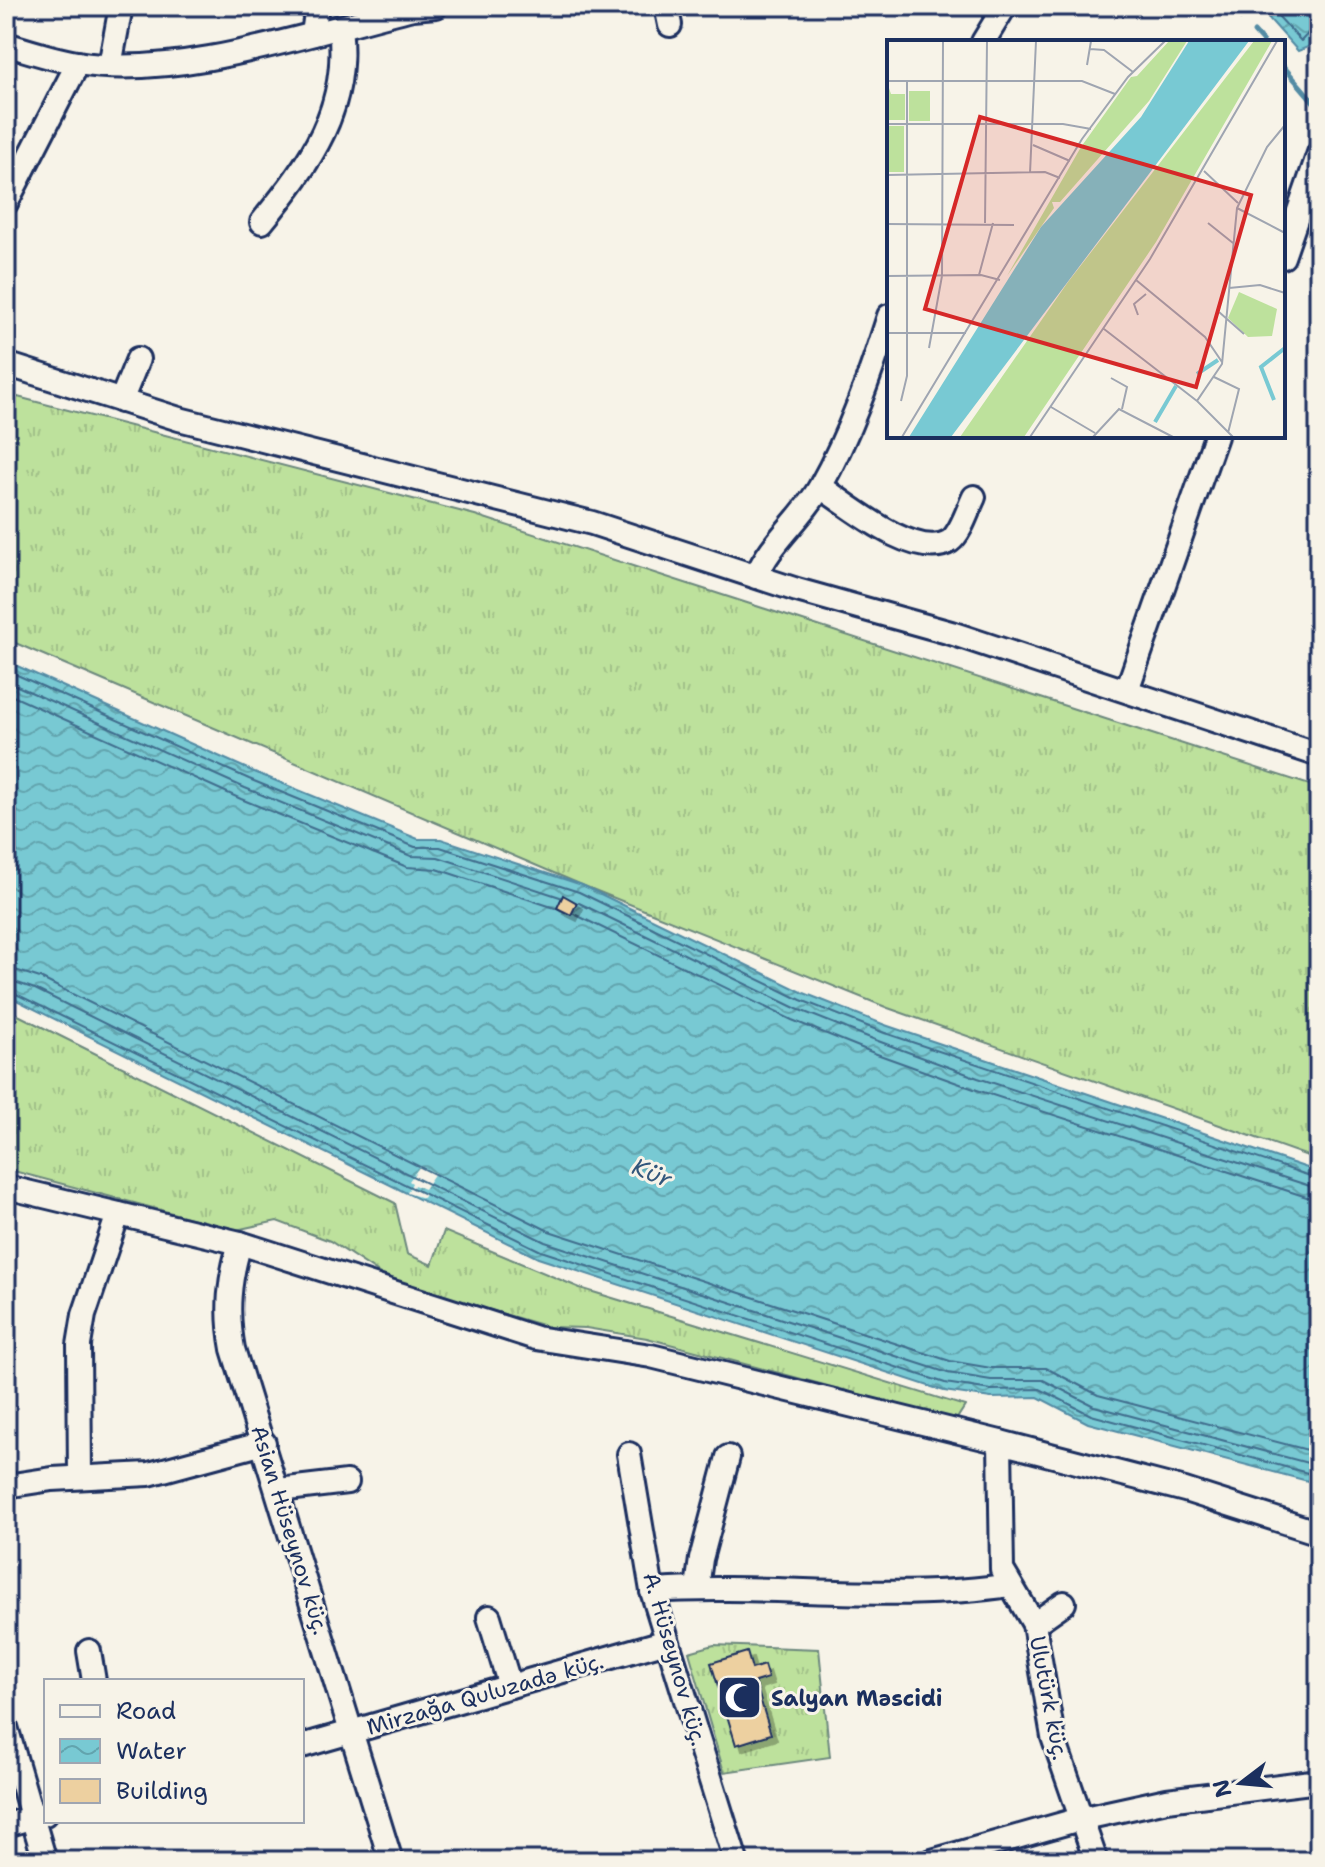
<svg xmlns="http://www.w3.org/2000/svg" width="1325" height="1867" font-family="'Shantell Sans',sans-serif">
  <style>
    .grass { fill: url(#grass-tufts); stroke: #6c887d; stroke-width: 2 }
    .water { fill: url(#water-waves); stroke: #538ba4; stroke-width: 2 }
    .pier { fill: #f7f3e8 }
    .lines { fill: none; stroke-linecap: round; stroke-linejoin: round }
    .shore { stroke: #406d8d; stroke-width: 2 }
    .stream { stroke: #538ba4; stroke-width: 5 }
    .building { fill: #edd0a0; stroke: #1b2f5e; stroke-width: 2; filter: url(#shadow) }
    .minor-casing { stroke: #1b2f5e; stroke-width: 28 }
    .minor { stroke: #f7f3e8; stroke-width: 22 }
    .labels { text-anchor: middle; dominant-baseline: central; stroke-width: 6; stroke-linejoin: round; paint-order: stroke }
    .street-label { font-size: 22px; fill: #1b2f5e; stroke: #f7f3e8 }
    .poi-label { font-size: 22px; font-weight: bold; fill: #1b2f5e; stroke: #f7f3e8; text-anchor: start }
    .water-label { font-size: 24px; font-style: italic; fill: #32567b; stroke: #f7f3e8 }
    .inset-river { fill: none; stroke: #78c9d3; stroke-width: 4 }
    .inset-road { fill: none; stroke: #9fa5b1; stroke-width: 2 }
    .view { fill: #d62828; fill-opacity: 0.15; stroke: #d62828; stroke-width: 4 }
    .inset-edge { fill: none; stroke: #1b2f5e; stroke-width: 4 }
  </style>
  <defs>
    <pattern id="grass-tufts" width="24" height="20" patternUnits="userSpaceOnUse" patternTransform="scale(2)"><rect width="24" height="20" fill="#bde19c"/><path d="M3 7l-1-3M5 7V3M7 7l1-3M15 17l-1-3M17 17v-4M19 17l1-3" fill="none" stroke="#a2c189"/></pattern>
    <pattern id="water-waves" width="16" height="10" patternUnits="userSpaceOnUse" patternTransform="scale(2)"><rect width="16" height="10" fill="#78c9d3"/><path d="M0 5q4-4 8 0t8 0" fill="none" stroke="#62a4ae"/></pattern>
    <filter id="shadow"><feDropShadow dx="6" dy="6" stdDeviation="0" flood-color="#0004"/></filter>
  </defs>
  <rect width="100%" height="100%" fill="#f7f3e8"/>
  <filter id="ink" filterUnits="userSpaceOnUse"><feTurbulence type="fractalNoise" baseFrequency=".0125" numOctaves="2"/><feDisplacementMap in="SourceGraphic" scale="16" xChannelSelector="R" yChannelSelector="G"/><feConvolveMatrix kernelMatrix="1 2 1 2 8 2 1 2 1" color-interpolation-filters="sRGB"/></filter>
  <g filter="url(#ink)">
    <g class="grass">
      <path d="M6,394L475,515L1319,788V1160L888,1008L582,885L6,639Z"/>
      <path d="M6,1009L395,1203L407,1254L432,1265L444,1231L580,1288L965,1406L956,1420L647,1338L586,1328L549,1327L427,1292L382,1275L330,1241L277,1221L236,1230L6,1169Z"/>
      <path d="M714,1645L819,1649L830,1757L724,1772L689,1652Z"/>
    </g>
    <g class="water">
      <path d="M1258,6H1308L1316,13L1318,33L1308,47L1298,51Z"/>
      <path d="M6,661L252,771L418,839H441L582,885L804,993L885,1025L1319,1172V1484L1088,1423L1038,1397L991,1398L944,1391L538,1258L6,995Z"/>
    </g>
    <path class="pier" d="M420,1166L435,1173L424,1189L414,1185L413,1188L425,1194L423,1198L407,1193L412,1183L409,1181Z"/>
    <g class="lines">
      <g class="shore">
        <path d="M1269,6L1301,41L1316,25L1305,13L1303,6"/>
        <path d="M6,670L249,779L415,847H440L579,892L801,1000L882,1032L1319,1179"/>
        <path d="M6,681L245,788L411,856L438,857L560,897"/>
        <path d="M6,693L241,799L407,867L437,869L555,908"/>
        <path d="M579,903L797,1009L878,1041L978,1078L1319,1189"/>
        <path d="M574,914L792,1020L874,1053L974,1089L1319,1201"/>
        <path d="M6,967L40,978L549,1231L950,1361L991,1368H1046L1098,1395L1319,1453"/>
        <path d="M6,979L35,989L545,1242L948,1373L991,1380H1043L1094,1406L1319,1466"/>
        <path d="M6,989L541,1251L945,1383L991,1390L1040,1389L1091,1415L1319,1476"/>
      </g>
      <g class="stream">
        <path d="M1232,6L1241,17"/>
        <path d="M1254,32L1263,42"/>
        <path d="M1283,66L1319,108"/>
      </g>
    </g>
    <g class="building">
      <path d="M563,895L577,903L571,915L557,908Z"/>
      <path d="M747,1652L752,1669L764,1665L768,1678L755,1682L771,1734L736,1745L711,1663Z"/>
    </g>
    <g class="lines">
      <defs>
        <g id="minor">
          <path d="M666,6L670,25"/>
          <path d="M313,34L317,6"/>
          <path d="M983,42L1005,6"/>
          <path d="M6,44C29,51 53,59 77,63C179,80 313,32 413,8L436,6"/>
          <path d="M110,66L121,6"/>
          <path d="M6,203L78,63"/>
          <path d="M262,222C311,162 350,108 340,27"/>
          <path d="M1283,257L1319,153"/>
          <path d="M6,364L179,419L592,523L797,590L951,633L1319,755"/>
          <path d="M121,401L138,359"/>
          <path d="M821,487C848,505 916,562 950,541C961,533 968,509 974,497"/>
          <path d="M756,577C770,542 802,519 820,487C850,434 871,373 889,316"/>
          <path d="M1127,690L1216,436"/>
          <path d="M6,1187L240,1243L536,1338L651,1356L1000,1442L1185,1490L1319,1533"/>
          <path d="M240,1243C229,1280 226,1311 233,1349L391,1861"/>
          <path d="M1000,1442L1002,1570L1034,1624L1053,1737L1096,1861"/>
          <path d="M629,1454L652,1591L736,1861"/>
          <path d="M80,1477L79,1345L84,1315L118,1214"/>
          <path d="M6,1486L52,1479L149,1474L264,1443"/>
          <path d="M279,1490L347,1482"/>
          <path d="M697,1588L701,1559L728,1457"/>
          <path d="M652,1591C770,1583 894,1603 1010,1585"/>
          <path d="M489,1617L510,1686"/>
          <path d="M1034,1624L1064,1603"/>
          <path d="M89,1651L94,1681"/>
          <path d="M6,1727L45,1861"/>
          <path d="M302,1746L667,1641"/>
          <path d="M6,1825L45,1814"/>
          <path d="M932,1861L1080,1819L1167,1800L1319,1781"/>
        </g>
      </defs>
      <use href="#minor" class="minor-casing"/>
      <use href="#minor" class="minor"/>
    </g>
  </g>
  <defs>
    <symbol id="mosque-square" viewBox="-11 -11 22 22"><rect x="-9" y="-9" width="18" height="18" rx="4" fill="#1b2f5e" stroke="#f7f3e8"/><path d="M3.5-4.9A6 6 0 1 0 3.5 4.9A5 5 0 1 1 3.5-4.9Z" fill="#fff"/></symbol>
  </defs>
  <g fill-rule="evenodd">
    <use href="#mosque-square" x="714" y="1672" width="51" height="51"/>
  </g>
  <g class="labels">
    <g class="street-label">
      <text transform="translate(290 1530) rotate(73)">Asian Hüseynov küç.</text>
      <text transform="translate(675 1659) rotate(74)">A. Hüseynov küç.</text>
      <text transform="translate(485 1694) rotate(-16)">Mirzağa Quluzadə küç.</text>
      <text transform="translate(1049 1698) rotate(79)">Ulutürk küç.</text>
    </g>
    <g class="poi-label">
      <text x="771" y="1698">Salyan Məscidi</text>
    </g>
    <g class="water-label">
      <text transform="translate(652 1173) rotate(22)">Kür</text>
    </g>
  </g>
  <g transform="translate(887 40)">
    <rect width="398" height="398" fill="#f7f3e8"/>
    <path d="M282,1H300L262,61L173,162H165L167,168L120,236L194,107L244,37L250,36ZM367,1H385L269,202L137,397H73L181,242ZM0,42L4,54H18V80H0ZM22,51H43V81H22ZM0,86H17V132H2Z" fill="#bde19c"/>
    <path d="M352,252L390,269L385,296L361,297L341,278Z" fill="#bde19c"/>
    <path d="M302,1H362L64,397H22L154,187L254,77Z" fill="#78c9d3"/>
    <path class="inset-river" d="M310,334L331,320M387,360L374,327L398,308M268,382L289,346"/>
    <path class="inset-road" d="M203,9L217,10L246,32M200,25L204,1M0,41H195L228,54M0,84H176L204,89M146,105L183,121M317,131L351,163M143,133L149,1M0,135L158,132L173,138M350,168L398,193M98,183L100,1M321,183L346,203M0,184L127,185M92,235L106,183M0,236L94,235L113,240M249,240L318,297L335,322M342,248L373,245L398,253M332,272L357,294M251,275L247,264L259,254M217,289L310,361M0,293H79M42,308L55,236L56,1M327,337L352,349L341,393M224,338L240,347L235,369M14,361L20,336V41M164,367L208,393M15,397L195,99L241,37L278,1M143,397L263,219L390,1M206,397L232,369L286,397M346,397L310,361L335,324L350,168L380,107L398,85"/>
    <path class="view" d="M93,77L364,155L309,347L38,269Z"/>
    <rect width="398" height="398" class="inset-edge"/>
  </g>
  <rect width="1325" height="1867" fill="none" stroke="#f7f3e8" stroke-width="32"/>
  <rect x="16" y="16" width="1293" height="1835" fill="none" stroke="#1b2f5e" stroke-width="3" filter="url(#ink)"/>
  <rect x="44" y="1679" width="260" height="144" fill="#f7f3e8" stroke="#9fa5b1" stroke-width="2"/>
  <rect x="60" y="1705" width="40" height="12" fill="#f7f3e8" stroke="#9fa5b1" stroke-width="2"/>
  <text x="116" y="1719" font-size="24" fill="#1b2f5e">Road</text>
  <rect x="60" y="1739" width="40" height="24" fill="url(#water-waves)" stroke="#9fa5b1" stroke-width="2"/>
  <text x="116" y="1759" font-size="24" fill="#1b2f5e">Water</text>
  <rect x="60" y="1779" width="40" height="24" fill="#edd0a0" stroke="#9fa5b1" stroke-width="2"/>
  <text x="116" y="1799" font-size="24" fill="#1b2f5e">Building</text>
  <g transform="translate(1241 1783) rotate(254)" stroke="#f7f3e8" stroke-width="6" paint-order="stroke">
  <path d="M0-6L14 30L0 20L-14 30Z" fill="#1b2f5e"/>
  <text y="-12" font-size="22" font-weight="bold" text-anchor="middle" fill="#1b2f5e">N</text>
  </g>
</svg>
